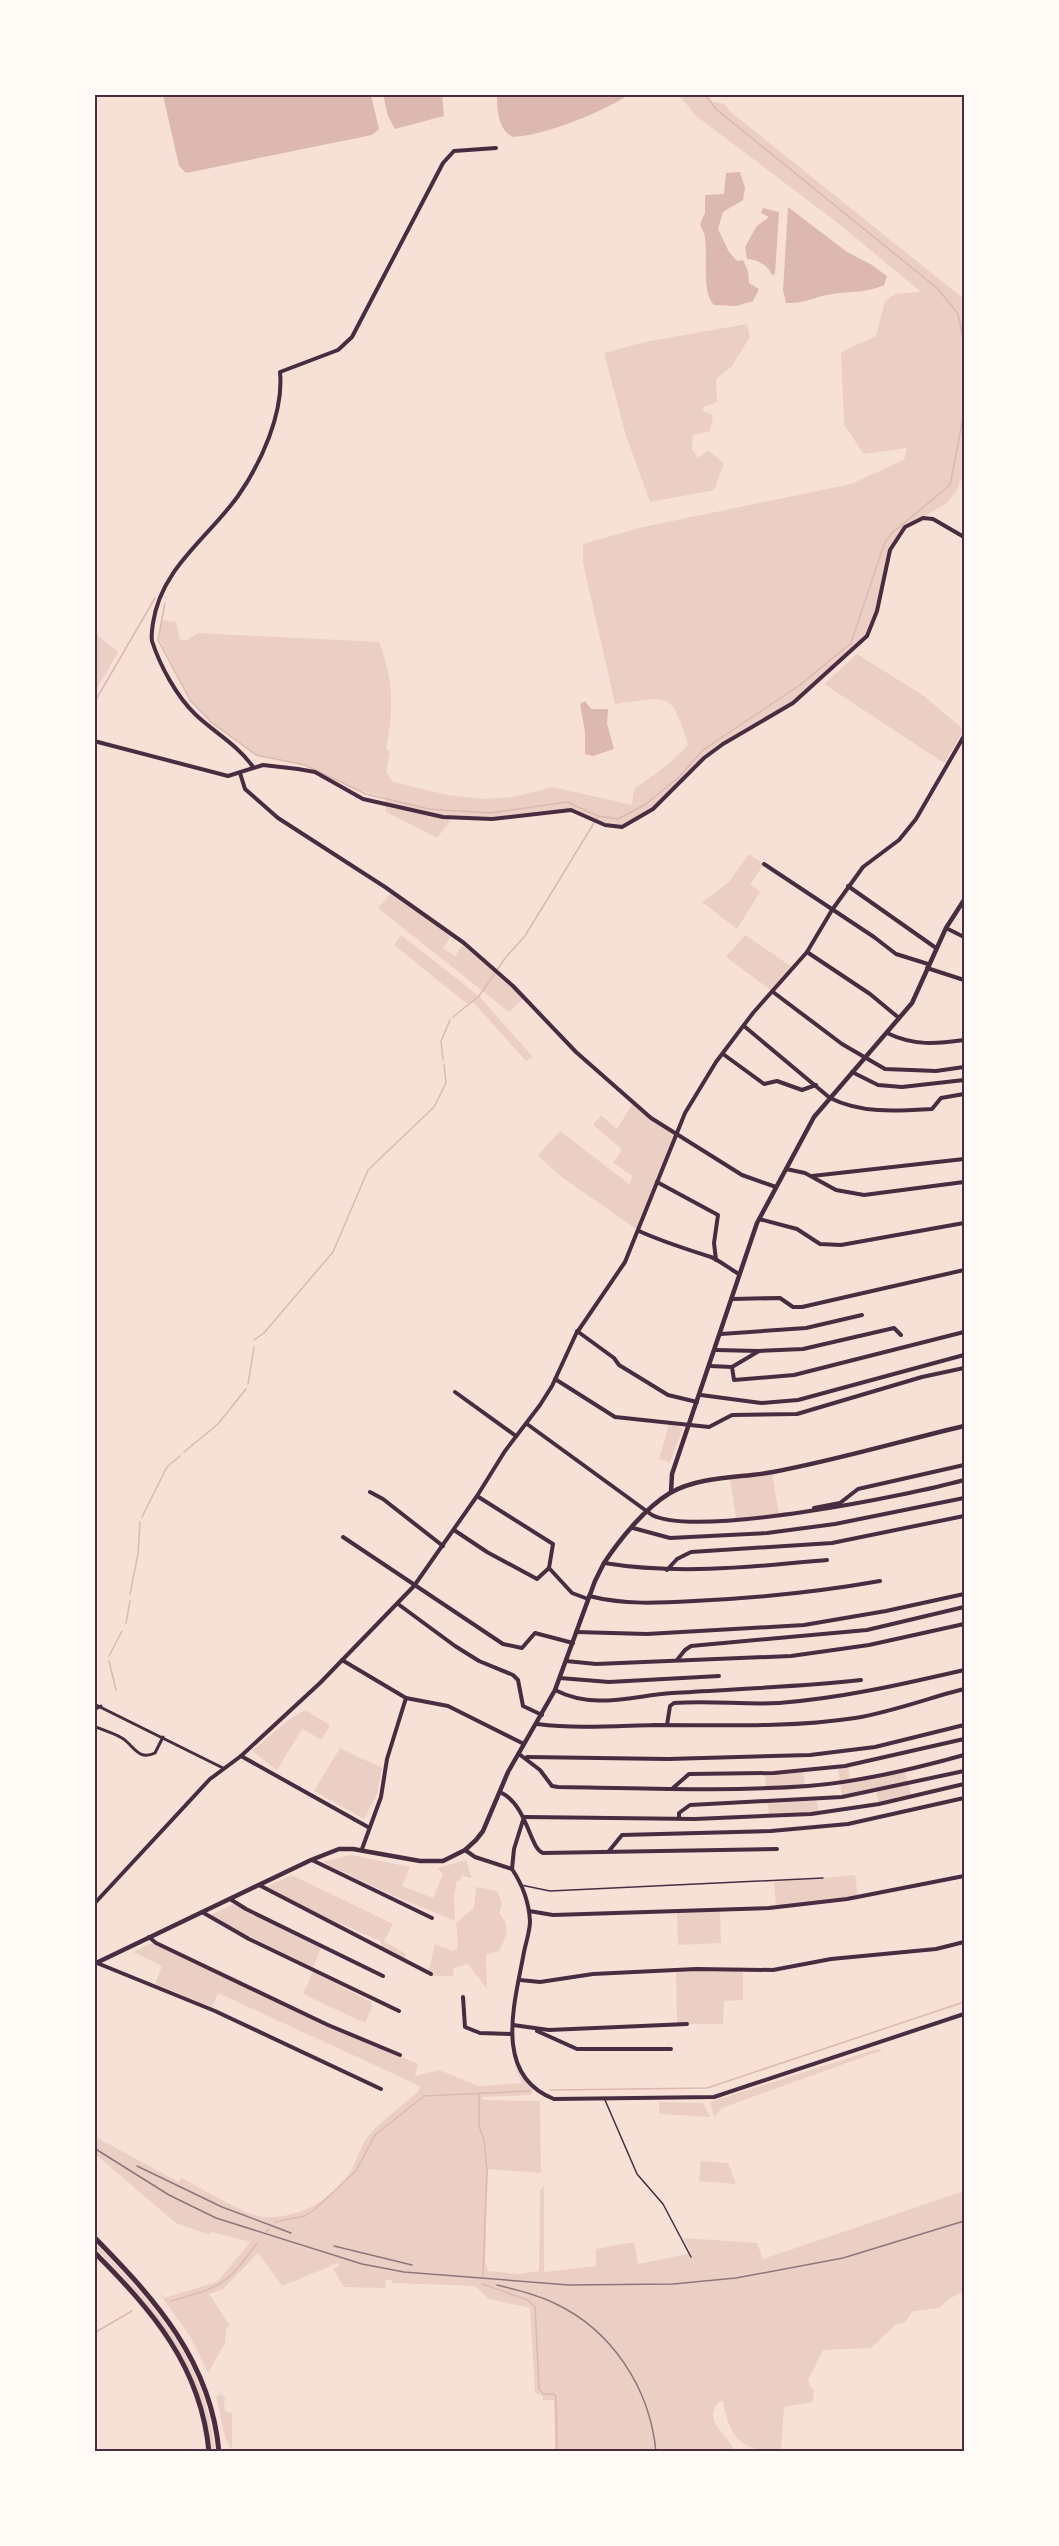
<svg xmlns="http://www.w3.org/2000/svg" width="1059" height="2546" font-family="'Space Grotesk',sans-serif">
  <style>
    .green { fill: #ebcfc5 }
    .water { fill: #dcb8b0 }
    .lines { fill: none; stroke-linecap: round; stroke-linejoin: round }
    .stream { stroke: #dcb8b0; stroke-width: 1.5 }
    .service { stroke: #4a2c40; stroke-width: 1.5 }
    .pedestrian { stroke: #4a2c40; stroke-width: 3 }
    .minor { stroke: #4a2c40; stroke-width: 4 }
    .tertiary { stroke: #4a2c40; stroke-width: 4.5 }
    .secondary { stroke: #4a2c40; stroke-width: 5 }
    .rail { stroke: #8f747c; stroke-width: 1.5 }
    .neatline { fill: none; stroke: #4a2c40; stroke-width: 2 }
  </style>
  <rect width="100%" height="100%" fill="#f7e1d7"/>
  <g class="green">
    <path d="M679,95H706L711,101L724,104L731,112L964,299V472L957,490L947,503L916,521L897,536L890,555L877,611L867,636L793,703L723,744L704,758L668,796L626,825H605L564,809L502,818L446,817L450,821L437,838L386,812L385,797L358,790L307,765L258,756L213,723L190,700L182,685L159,639L161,620L176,622L180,640H187L198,633L379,642C394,682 394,708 386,749L390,753L386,771L393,782L448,795L484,799L513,797L553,787L632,805L634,789L666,766L688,745C672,690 669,697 615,704L583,563V544L643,527L851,484L904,460L907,448L864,454L844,425L841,352L876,336L885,301L895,294L921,292L839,224L695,115Z"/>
    <path d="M747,324L750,337L731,367L716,379L717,402L704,407L702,411L713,415L710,431L693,435L692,449L698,458L708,450L724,464L714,490L650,502L626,436L604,353L645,342Z"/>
    <path d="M95,633L118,652L95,692Z"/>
    <path d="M857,654L924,696L964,730L944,763L824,684Z"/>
    <path d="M749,854L764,864L750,884L760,892L737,929L702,902L729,882Z"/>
    <path d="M392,892L452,934L443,948L455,956L464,943L524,998L509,1012L378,908Z"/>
    <path d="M401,935L479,996L533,1057L526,1061L472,1001L467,1004L394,945Z"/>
    <path d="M745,935L795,969L773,992L726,957Z"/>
    <path d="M633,1103L675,1134L639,1231L559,1175L538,1155L560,1131L629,1184L633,1176L613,1163L622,1149L593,1125L601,1115L617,1129Z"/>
    <path d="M669,1424L683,1428L670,1463L659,1459Z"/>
    <path d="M772,1472L779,1514L736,1518L730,1478Z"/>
    <path d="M305,1710L330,1725L322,1740L302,1729L277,1770L252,1751L288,1720Z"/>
    <path d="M340,1748L382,1768L377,1794L364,1819L314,1791Z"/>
    <path d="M848,1766L850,1780L904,1769L912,1797L879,1804L876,1790L842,1797L838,1767Z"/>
    <path d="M803,1770L805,1786L766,1787L765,1774Z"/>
    <path d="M816,1800L819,1813L769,1817L768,1803Z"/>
    <path d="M351,1855L410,1867L402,1886L433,1898L443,1874L437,1868L466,1860L472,1878L461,1876L460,1881H457L454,1896L455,1921L394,1896L322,1862Z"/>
    <path d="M292,1875L393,1924L384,1941L406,1954L405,1959L383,1948L380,1941L318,1914L266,1887Z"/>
    <path d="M855,1875L858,1897L776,1907L774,1882Z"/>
    <path d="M476,1887L498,1891L502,1904L499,1914C512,1925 506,1938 499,1951L486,1955L487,1989L468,1964L453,1968L454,1976H433L429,1970L435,1944L453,1951L458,1948L456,1923L474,1908Z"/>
    <path d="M233,1904L321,1948L313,1968L209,1916Z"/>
    <path d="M720,1910L721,1943L678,1945L677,1911Z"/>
    <path d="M152,1943L324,2025L418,2064L415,2076L439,2070L479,2086L522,2083L514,2065L533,2089L531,2095L482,2097V2100L540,2101L541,2173L488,2169L485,2262L488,2271L520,2274L539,2271L540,2191L544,2185V2272L596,2266V2249L634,2242L638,2264L688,2254L690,2251L683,2238L757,2243L763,2259L964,2191V2291L949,2299L939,2308L913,2311L905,2322L895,2325L871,2348L823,2350L808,2380L810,2387L814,2390L813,2402L784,2407L781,2451C741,2451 731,2440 723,2402L720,2401C699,2421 731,2436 734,2451H555L554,2400H543V2396L535,2393L530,2308L489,2299L475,2286L392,2283V2280H386L385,2288L344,2287L333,2269L340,2265L338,2263L282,2286L258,2253L223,2289L209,2294L230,2326L226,2329L225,2343L208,2373L190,2336L156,2289L164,2298L217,2282L250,2242L212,2232L210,2235L176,2223L95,2154L94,2136L179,2182L181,2178C202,2188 244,2215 264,2217C299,2219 331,2200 350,2172C358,2161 360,2145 369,2135C382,2120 405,2104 420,2089V2086L218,1993L212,2007L155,1984L162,1966L133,1952Z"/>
    <path d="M676,1970H743V2000L724,2001L723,2024H677Z"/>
    <path d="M313,1972L371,2002L372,2007L365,2023L303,1994Z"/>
    <path d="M877,2049L883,2050L722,2108L714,2117L710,2102Z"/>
    <path d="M659,2102L703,2103L710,2117L659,2114Z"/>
    <path d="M701,2161L728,2163L736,2184L699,2181Z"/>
    <path d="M94,2242C154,2305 206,2360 215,2451H212C200,2362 155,2309 95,2247Z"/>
    <path d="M221,2394L227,2399L224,2400L225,2411L232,2413V2451L225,2437L216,2396Z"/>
  </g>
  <g class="water">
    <path d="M163,95H371L379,129L372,135L186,173L179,166Z"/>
    <path d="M383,95H442L444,116L395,129L388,116Z"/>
    <path d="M497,95V94L628,95C604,112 542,136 513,137C498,130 497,110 497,95Z"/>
    <path d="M740,172L745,188L743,200L723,212L718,229L729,252L737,261L743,260L748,271L749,283L759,289L753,301L736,306L714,305C701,292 708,255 705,238C705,233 701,228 700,224L705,213V195L724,194L726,173Z"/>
    <path d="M788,207L847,252L872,265L887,276L884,285C868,293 851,291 833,294C815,296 806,304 786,303L783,290Z"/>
    <path d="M763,208L779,212L775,274L772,275C769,266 757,259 747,259L745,247L756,227L769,217L761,213Z"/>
    <path d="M585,701L591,709H608L607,724L614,749L593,756L585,754V732L580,704Z"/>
  </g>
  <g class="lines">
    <g class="stream">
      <path d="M705,94L716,109L938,289L958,314L964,342"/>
      <path d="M165,603L158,640L190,700L211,722L256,755L305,765L366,794L429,809L490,813L567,802L598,816"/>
      <path d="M94,703L155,598"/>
      <path d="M597,819L598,816L618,819L646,804L679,777L703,750L800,685L851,643L885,542L892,533L950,485L964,413"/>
      <path d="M453,1017L479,996L506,957L525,936L594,823"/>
      <path d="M443,1060L441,1041L450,1020"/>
      <path d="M254,1340L264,1333L333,1252L368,1170L434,1107L446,1083L444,1065"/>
      <path d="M248,1384L254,1347"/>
      <path d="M184,1452L218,1424L246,1389"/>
      <path d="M142,1517L167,1467L180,1456"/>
      <path d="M130,1594L138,1554L140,1522"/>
      <path d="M126,1623L130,1601"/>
      <path d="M109,1656L122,1631"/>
      <path d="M109,1661L116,1690"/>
      <path d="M550,2090L707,2088L964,2002"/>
      <path d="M479,2094V2126L484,2140L487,2170L483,2275"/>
      <path d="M275,2222L305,2216L314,2210L356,2171L375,2135L424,2096L530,2091"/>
      <path d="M267,2232L268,2229"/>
      <path d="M482,2284L528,2300L535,2307L539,2388L543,2394H554L556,2397L557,2452"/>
      <path d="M171,2301C221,2287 226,2286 257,2243"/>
      <path d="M94,2333L132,2311"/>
    </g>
    <g class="service">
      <path d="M521,1885L550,1891L823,1878"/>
      <path d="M605,2100L637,2174L663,2204L691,2257"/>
    </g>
    <g class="pedestrian">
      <path d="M94,1704L223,1768"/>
      <path d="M94,1710L101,1706"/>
      <path d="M94,1726C104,1731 119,1734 126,1741C135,1749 140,1760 155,1753L163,1737"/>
    </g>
    <g class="minor">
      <path d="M94,741L228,776L263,765L298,769L315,772L363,799L443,817L492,819L571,810L605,825L622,827L653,809L704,758L723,744L793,703L867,636L877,611L890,550L905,527L923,518L933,519L964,537"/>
      <path d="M253,767C238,745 215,733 196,715C177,697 160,666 152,641C151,635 152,629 153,623C161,568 208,538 238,496C261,463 284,413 280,372L338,350L352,337L443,163L454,151L496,148"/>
      <path d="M240,773L245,789L278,818L385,887L464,943L513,986L576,1052L651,1118L742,1175L776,1187"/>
      <path d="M764,864L874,937L896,954L928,964"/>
      <path d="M848,886L936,948"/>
      <path d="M946,928L964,937"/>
      <path d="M807,952L870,994L899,1018"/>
      <path d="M927,968L964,980"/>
      <path d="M773,992L842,1044L885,1069L936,1071L964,1067"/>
      <path d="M744,1026L830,1098C862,1114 898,1111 932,1109L941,1098L964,1094"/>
      <path d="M887,1033C914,1046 936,1044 964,1040"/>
      <path d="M723,1054L764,1084L777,1081L802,1090L816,1085"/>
      <path d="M852,1072L878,1085L902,1087L964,1080"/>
      <path d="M786,1169L805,1173L836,1190L864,1195L964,1182"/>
      <path d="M812,1176L964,1159"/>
      <path d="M657,1182L718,1215L714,1243L716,1260"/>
      <path d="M759,1219L797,1229L820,1244L841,1245L964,1223"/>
      <path d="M639,1231C663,1242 686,1249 711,1257C717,1259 730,1269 739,1274"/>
      <path d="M732,1299L780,1298L793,1307H802L964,1270"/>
      <path d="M577,1331L614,1358L619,1365L668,1395L697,1402"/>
      <path d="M721,1334L806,1328L862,1315"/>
      <path d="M716,1350L759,1351"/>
      <path d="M710,1366L732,1367L759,1351L803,1349L894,1328L901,1335"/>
      <path d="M732,1367L734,1380L794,1375L964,1332"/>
      <path d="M555,1379L615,1417L709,1427L732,1415L797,1414L922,1377L964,1368"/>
      <path d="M455,1392L516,1436"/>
      <path d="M701,1395L761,1403L798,1400L964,1355"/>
      <path d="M527,1424L652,1515C697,1538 911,1495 964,1480"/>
      <path d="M370,1492L383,1499L443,1546"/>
      <path d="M477,1496L553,1544L549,1568"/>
      <path d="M814,1508L840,1503L858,1489L964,1465"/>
      <path d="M633,1528L670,1538L767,1533L835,1524L964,1498"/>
      <path d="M454,1530L487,1552L537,1579L549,1568L572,1593L588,1599"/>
      <path d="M343,1537L503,1644L522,1648L535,1633L573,1643"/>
      <path d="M604,1563C678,1575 752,1567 827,1560"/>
      <path d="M667,1570L677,1559L691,1552L832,1543L964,1516"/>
      <path d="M589,1596C624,1605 659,1603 694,1601C757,1598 818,1592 880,1581"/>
      <path d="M398,1604L455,1646L479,1661L513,1675L518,1680L523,1706L542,1715"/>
      <path d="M576,1632L647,1634L804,1625L886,1611L964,1594"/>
      <path d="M342,1660L406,1698"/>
      <path d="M677,1660L685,1650L691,1646L867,1630L964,1607"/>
      <path d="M566,1661L596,1664L791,1656L869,1645L964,1624"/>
      <path d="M560,1678L609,1682L719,1676"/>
      <path d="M555,1690C594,1710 631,1696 672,1693C735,1689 798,1687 861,1680"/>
      <path d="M537,1724C577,1729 614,1726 655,1725C721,1725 789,1728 855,1718C892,1712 928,1698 964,1689"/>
      <path d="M667,1725L670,1706L674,1703C709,1700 744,1705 779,1703C843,1698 903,1684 964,1670"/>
      <path d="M519,1754L540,1770L552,1786L558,1787C641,1788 725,1792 808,1786C860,1782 914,1769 964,1755"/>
      <path d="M241,1756L368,1827"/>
      <path d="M527,1757L668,1759L810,1755L875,1747L964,1725"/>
      <path d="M673,1788L689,1774L774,1773L845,1766L964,1739"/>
      <path d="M500,1792C528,1805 529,1848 543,1853L777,1849"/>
      <path d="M525,1817L695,1819L811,1814L879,1804L964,1784"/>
      <path d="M679,1818V1813L690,1805L842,1797L964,1771"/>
      <path d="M362,1849L381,1797L387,1759L406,1698L448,1706L524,1744"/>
      <path d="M465,1850L475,1857L512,1869C522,1884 529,1903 530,1921C530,1931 526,1942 524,1952C515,2002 492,2075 554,2099L714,2097L964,2014"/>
      <path d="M609,1851L622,1835L771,1831L848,1824L964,1798"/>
      <path d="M312,1860L432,1918"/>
      <path d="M512,1869L514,1849L524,1817"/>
      <path d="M259,1885L431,1974"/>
      <path d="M230,1899L246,1909L383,1976"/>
      <path d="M94,1904L210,1779L241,1756L320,1683L414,1586L477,1496L505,1451L540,1405L552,1386L576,1334L625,1262L685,1113L716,1062L753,1013L807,952L832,910L863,867L899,840L916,819L964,736"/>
      <path d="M529,1911L553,1915L769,1908L847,1899L964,1876"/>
      <path d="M202,1912L249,1939L399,2011"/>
      <path d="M149,1937L156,1943L328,2025L400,2055"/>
      <path d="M97,1963L215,2011L381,2089"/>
      <path d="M520,1980L540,1982L593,1974L696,1969L773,1970L831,1959L936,1949L964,1942"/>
      <path d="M463,1997L465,2027L480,2033L512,2034"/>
      <path d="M513,2025L549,2030L687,2024"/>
      <path d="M537,2031L577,2049H671"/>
    </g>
    <g class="tertiary">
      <path d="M671,1492L672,1474L757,1223L814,1117L912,1003L946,928L964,900"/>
      <path d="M94,1964L311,1860L339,1849H353L420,1861H443L465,1850L476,1840L483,1831L508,1772L555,1690L595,1581L604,1563C620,1539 645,1508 670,1493C699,1476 740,1478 773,1472C837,1460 901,1441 964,1426"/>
    </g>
    <g class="secondary">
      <path d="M94,2237C155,2299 211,2361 219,2452"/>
      <path d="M94,2252C152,2310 201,2366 209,2452"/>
    </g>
    <g class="rail">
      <path d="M94,2148L169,2195L216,2218L362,2264L404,2272L569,2285L673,2284L736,2278L843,2258L964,2221"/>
      <path d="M137,2166L222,2207L291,2233"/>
      <path d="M334,2246L412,2265"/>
      <path d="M497,2285C517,2290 536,2294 554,2303C612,2330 650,2388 656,2452"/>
    </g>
  </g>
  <rect width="1059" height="2546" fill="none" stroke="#fffaf5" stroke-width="192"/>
  <rect x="96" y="96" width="867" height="2354" class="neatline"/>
</svg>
